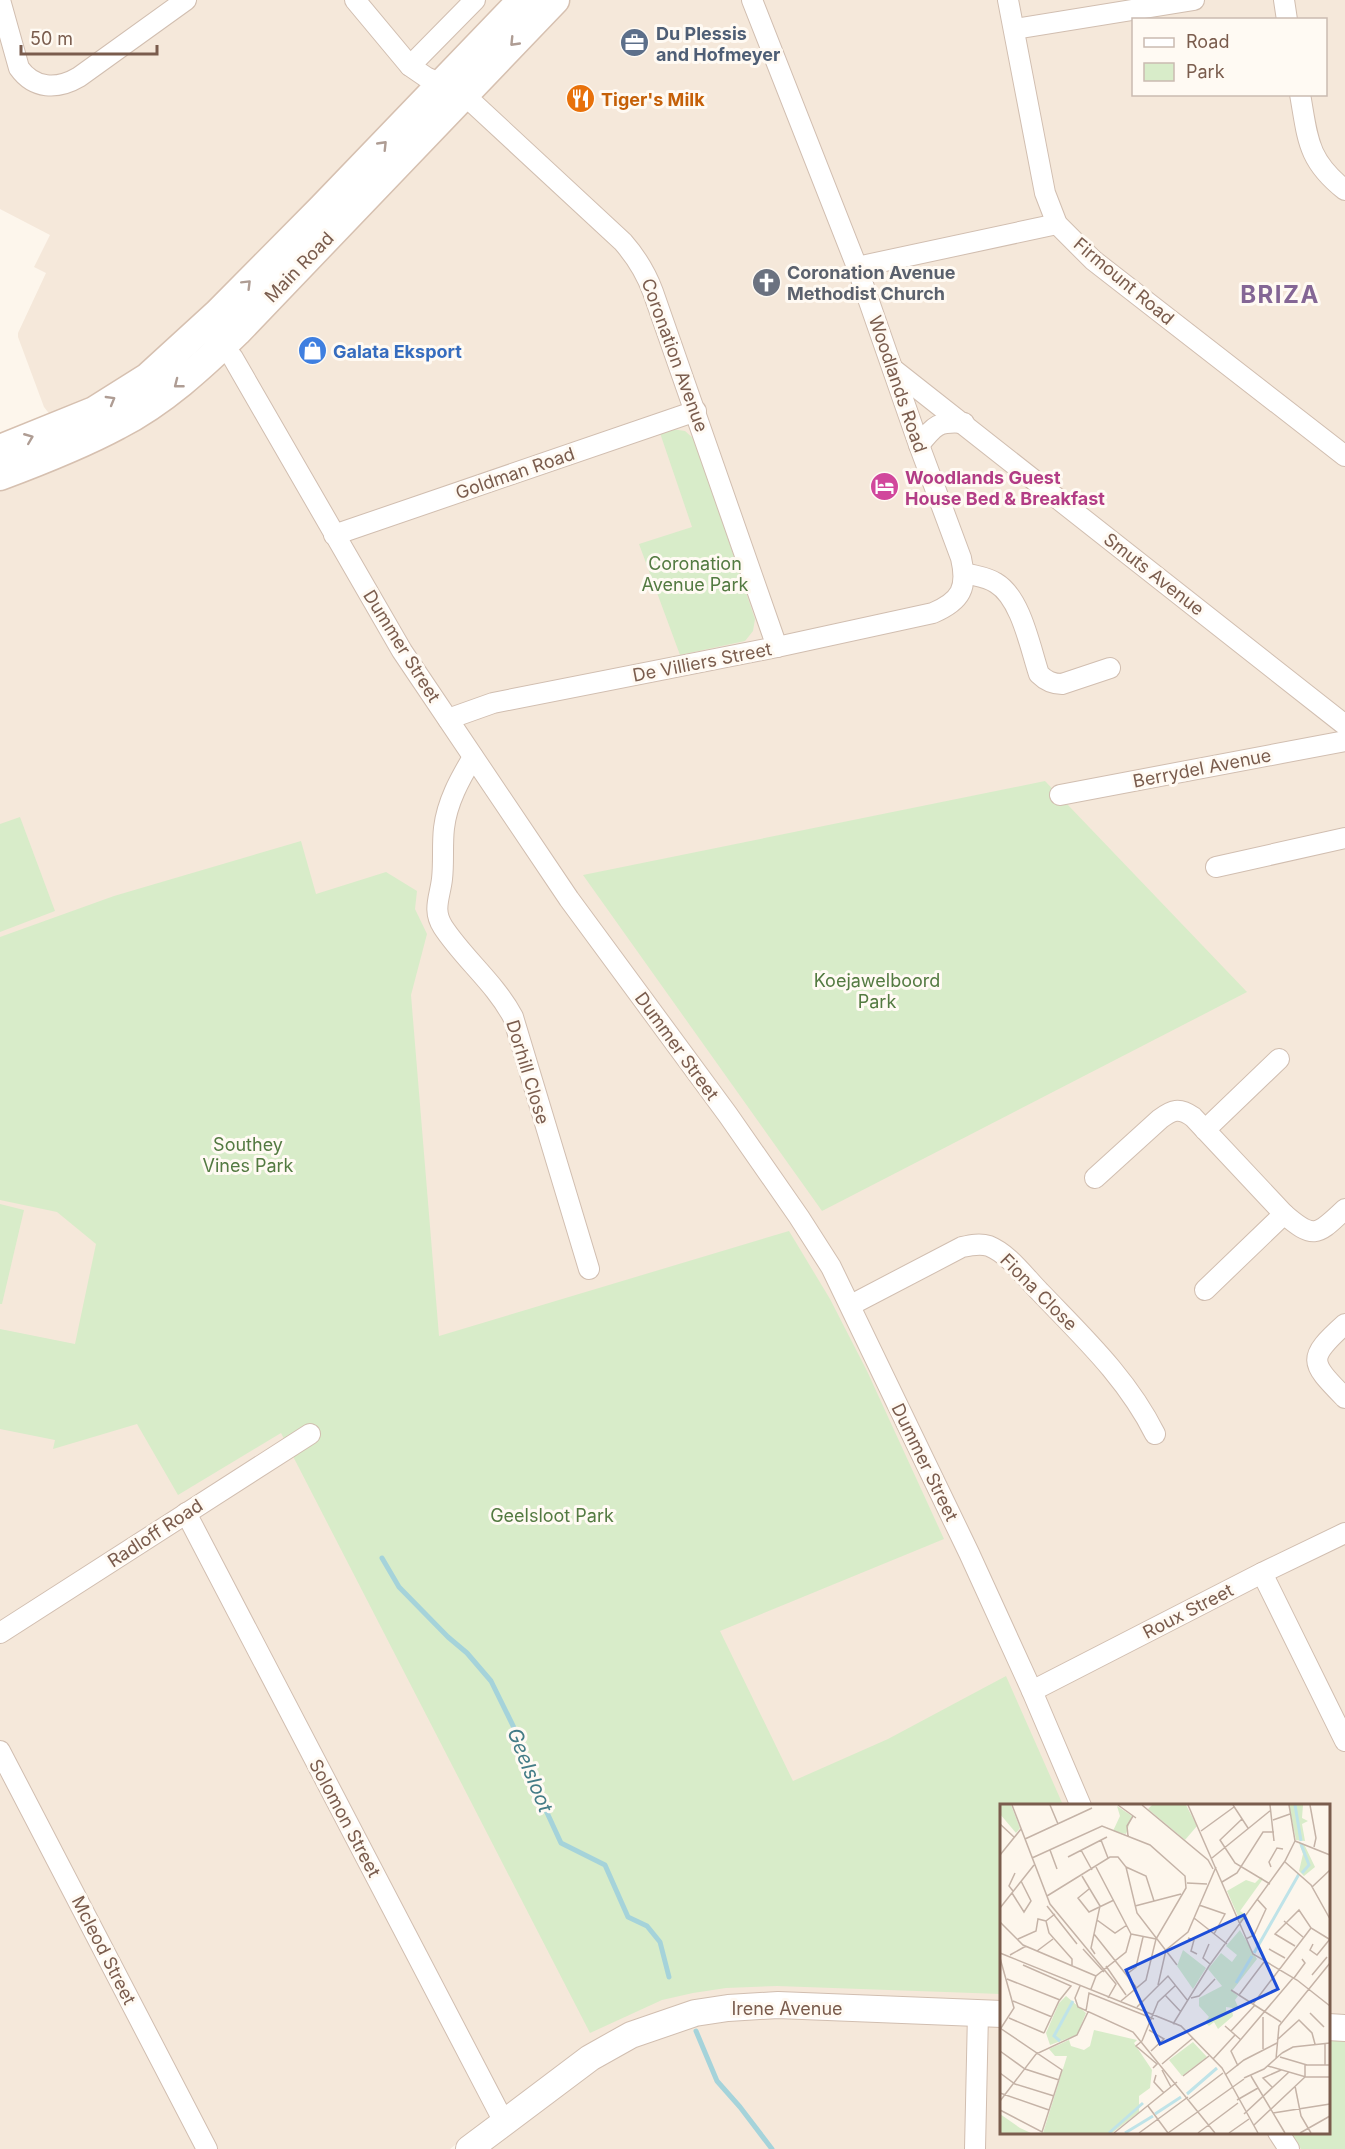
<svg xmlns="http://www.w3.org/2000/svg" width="1345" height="2149" font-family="Inter,sans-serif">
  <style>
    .residential { fill: #f5e8da; fill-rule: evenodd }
    .green { fill: #d8ecc9 }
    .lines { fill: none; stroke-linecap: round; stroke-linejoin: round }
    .stream { stroke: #a5d3da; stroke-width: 5 }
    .minor-casing { stroke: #d1beb0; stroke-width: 22 }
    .tertiary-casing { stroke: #d1beb0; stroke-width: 28 }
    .secondary-casing { stroke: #d6c0b0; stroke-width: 31 }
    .minor { stroke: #fff; stroke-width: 20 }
    .tertiary { stroke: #fff; stroke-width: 26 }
    .secondary { stroke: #fff; stroke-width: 28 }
    .oneway { stroke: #af9d94 }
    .labels { text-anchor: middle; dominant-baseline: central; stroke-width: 6; stroke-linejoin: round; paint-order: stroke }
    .service-label { font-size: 18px; font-weight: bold; fill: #4e5e75; stroke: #fffaf3; text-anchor: start }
    .food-label { font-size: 18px; font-weight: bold; fill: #c56008; stroke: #fffaf3; text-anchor: start }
    .street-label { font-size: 18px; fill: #7a5c4d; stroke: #fffaf3 }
    .worship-label { font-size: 18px; font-weight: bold; fill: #5b616d; stroke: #fffaf3; text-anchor: start }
    .shop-label { font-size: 18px; font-weight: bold; fill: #366cbe; stroke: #fffaf3; text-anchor: start }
    .hotel-label { font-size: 18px; font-weight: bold; fill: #b23c85; stroke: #fffaf3; text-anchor: start }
    .park-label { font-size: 18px; fill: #537a41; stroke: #fffaf3 }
    .water-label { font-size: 20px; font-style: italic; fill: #437c86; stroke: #fffaf3 }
    .district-label { font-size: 24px; font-weight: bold; letter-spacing: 1.5px; fill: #846695; stroke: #fffaf3 }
    .inset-river { fill: none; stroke: #bfe3e8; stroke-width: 3 }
    .inset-road { fill: none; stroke: #c5b3a7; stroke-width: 1.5 }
    .view { fill: #1d4ed8; fill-opacity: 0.15; stroke: #1d4ed8; stroke-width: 3 }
    .inset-edge { fill: none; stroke: #7a5c4d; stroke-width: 3 }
  </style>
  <rect width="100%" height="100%" fill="#fdf6ec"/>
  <path class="residential" d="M0,0H1345V2149H469L673,2018L1001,2013L1002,2132H1328V1806H1002L1001,2002L728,1995L682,2004L636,2019L599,2038L570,2056L450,2149H0V458L65,434L44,407L18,337V333L46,273L34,267L50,235L0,209ZM1134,20H1326V94H1134Z"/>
  <g class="green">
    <path d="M672,429L685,431L695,440L755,619L753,631L745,641L680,655L639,544L692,527L660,433Z"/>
    <path d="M1045,781L1247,992L822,1211L583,875Z"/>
    <path d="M20,817L55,911L0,932V824Z"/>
    <path d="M301,841L316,894L386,872L417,891L415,909L427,934L411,995L439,1336L789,1231L830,1299L867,1371L944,1539L720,1631L793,1781L888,1739L1006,1676L1063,1805L1002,1806L1001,1994L777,1986L726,1988L693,1993L662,2000L590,2033L281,1433L178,1495L137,1424L53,1449L55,1440L0,1429V1329L75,1344L96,1244L57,1212L0,1200V937L114,896Z"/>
    <path d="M0,1204L24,1210L2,1304H0Z"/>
    <path d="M1329,2040L1345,2041V2149H1301L1291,2133L1328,2132Z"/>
  </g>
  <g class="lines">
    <g class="stream">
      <path d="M382,1558L399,1587L448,1637L467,1653L491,1681L524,1748L532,1780L561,1843L605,1865L628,1917L647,1926L660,1942L669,1977"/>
      <path d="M696,2031L717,2081L740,2107L772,2149"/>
    </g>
    <defs>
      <g id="minor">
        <path d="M0,0L19,68C34,89 57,90 79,77L186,0"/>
        <path d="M355,0L410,66L426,77L463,94L472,102L623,242C637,258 646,273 653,292L777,647"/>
        <path d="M1008,0L1045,193L1057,224L1093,260L1345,456"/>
        <path d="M1284,0L1287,20"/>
        <path d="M1015,29L1194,0"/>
        <path d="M410,66L475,0"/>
        <path d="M1300,94C1308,139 1307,160 1345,190"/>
        <path d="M857,267L1057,224"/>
        <path d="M215,337L233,358L402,651L569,899L728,1115L799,1217L831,1267L969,1553L1032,1691L1081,1806"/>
        <path d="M893,369L1345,725"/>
        <path d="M919,445C935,425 938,421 964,423"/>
        <path d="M334,535L696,411"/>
        <path d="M965,573C975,576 987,577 996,583C1021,598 1030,647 1039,674C1046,681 1052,684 1062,684L1110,668"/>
        <path d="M448,719L493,703L777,647L933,613C961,601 968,588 961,558L919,445L857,267L752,0"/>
        <path d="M473,757C460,779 447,802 444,828C442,845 444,862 442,879C440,897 432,910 443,927C464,959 495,983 513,1017L589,1269"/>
        <path d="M1060,795L1345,741"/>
        <path d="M1216,867L1345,838"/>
        <path d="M1205,1130L1279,1059"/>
        <path d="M1095,1178L1160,1119C1172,1110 1179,1107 1193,1117L1284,1214C1315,1241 1318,1234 1345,1209"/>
        <path d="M1205,1290L1284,1214"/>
        <path d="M851,1305L962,1247C971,1245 980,1243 989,1246C1009,1254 1025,1277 1040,1292C1083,1337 1127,1378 1155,1434"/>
        <path d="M1345,1324C1306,1359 1310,1362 1345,1398"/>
        <path d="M186,1513L504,2122"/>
        <path d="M1262,1573L1345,1741"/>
        <path d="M0,1633L310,1434"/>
        <path d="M1032,1691L1262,1573L1345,1533"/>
        <path d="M0,1751L207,2149"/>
        <path d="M1278,2132L1289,2149"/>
        <path d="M975,2149L978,2013"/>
      </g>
      <g id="tertiary">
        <path d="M1328,2027L1345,2028"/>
        <path d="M469,2149L590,2058L631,2035L695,2013L728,2008L778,2005L1002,2014"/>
      </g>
      <g id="secondary">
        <path d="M0,449L94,411L148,377L218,313L322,208L522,0"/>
        <path d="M0,476C40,461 81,445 118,425C163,402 202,366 237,332L555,0"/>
      </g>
    </defs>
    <use href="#minor" class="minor-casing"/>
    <use href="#tertiary" class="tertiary-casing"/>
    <use href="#secondary" class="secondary-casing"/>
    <use href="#minor" class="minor"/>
    <use href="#tertiary" class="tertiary"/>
    <use href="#secondary" class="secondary"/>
  </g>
  <defs><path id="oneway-chevron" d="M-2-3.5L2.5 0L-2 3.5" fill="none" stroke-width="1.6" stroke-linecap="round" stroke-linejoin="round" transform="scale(1.5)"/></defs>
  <g class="oneway">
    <use href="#oneway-chevron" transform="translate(514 42) rotate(134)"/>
    <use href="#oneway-chevron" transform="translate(383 145) rotate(-46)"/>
    <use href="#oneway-chevron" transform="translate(247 284) rotate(-45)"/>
    <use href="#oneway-chevron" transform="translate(178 384) rotate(142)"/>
    <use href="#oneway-chevron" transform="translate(111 400) rotate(-30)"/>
    <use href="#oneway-chevron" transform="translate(29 438) rotate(-22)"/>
  </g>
  <defs>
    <symbol id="office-disc" viewBox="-11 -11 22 22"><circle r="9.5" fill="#5c6f8a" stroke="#fffaf3"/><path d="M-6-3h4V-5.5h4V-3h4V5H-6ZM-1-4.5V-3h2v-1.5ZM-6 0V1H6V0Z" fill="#fff"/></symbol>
    <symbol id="restaurant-disc" viewBox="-11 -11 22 22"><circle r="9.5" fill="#e8710a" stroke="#fffaf3"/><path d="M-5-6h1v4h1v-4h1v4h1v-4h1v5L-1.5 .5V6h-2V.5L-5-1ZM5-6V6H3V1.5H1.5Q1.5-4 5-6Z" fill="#fff"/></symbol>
    <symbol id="church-disc" viewBox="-11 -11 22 22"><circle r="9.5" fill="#6b7280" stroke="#fffaf3"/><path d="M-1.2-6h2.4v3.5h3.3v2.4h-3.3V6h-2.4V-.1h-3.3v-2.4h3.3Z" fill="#fff"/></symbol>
    <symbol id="shop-disc" viewBox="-11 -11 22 22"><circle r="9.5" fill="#3f7fe0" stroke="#fffaf3"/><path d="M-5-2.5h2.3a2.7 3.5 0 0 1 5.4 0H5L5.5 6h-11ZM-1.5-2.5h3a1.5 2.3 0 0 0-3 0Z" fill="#fff"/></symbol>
    <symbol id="hotel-disc" viewBox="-11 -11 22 22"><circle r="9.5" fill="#d1479c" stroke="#fffaf3"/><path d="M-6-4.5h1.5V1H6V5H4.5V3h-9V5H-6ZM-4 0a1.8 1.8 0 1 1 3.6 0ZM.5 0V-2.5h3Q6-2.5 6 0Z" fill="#fff"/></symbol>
  </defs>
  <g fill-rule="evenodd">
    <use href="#office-disc" x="618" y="26" width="33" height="33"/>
    <use href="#restaurant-disc" x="564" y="82" width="33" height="33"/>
    <use href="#church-disc" x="750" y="266" width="33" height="33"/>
    <use href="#shop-disc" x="296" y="334" width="33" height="33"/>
    <use href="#hotel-disc" x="868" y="470" width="33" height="33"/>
  </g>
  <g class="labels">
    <g class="service-label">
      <text x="656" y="33">Du Plessis<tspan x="656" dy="21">and Hofmeyer</tspan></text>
    </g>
    <g class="food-label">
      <text x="601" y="99">Tiger's Milk</text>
    </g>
    <g class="street-label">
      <text transform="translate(299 267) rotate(-46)">Main Road</text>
      <text transform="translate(1124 281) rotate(40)">Firmount Road</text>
      <text transform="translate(675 355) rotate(70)">Coronation Avenue</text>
      <text transform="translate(898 384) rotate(71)">Woodlands Road</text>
      <text transform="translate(515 473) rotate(-19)">Goldman Road</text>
      <text transform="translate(1154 574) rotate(38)">Smuts Avenue</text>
      <text transform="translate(402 646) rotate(58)">Dummer Street</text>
      <text transform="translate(702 662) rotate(-11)">De Villiers Street</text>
      <text transform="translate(1202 768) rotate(-11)">Berrydel Avenue</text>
      <text transform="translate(677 1046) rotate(54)">Dummer Street</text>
      <text transform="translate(528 1072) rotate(73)">Dorhill Close</text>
      <text transform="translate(1039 1292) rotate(45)">Fiona Close</text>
      <text transform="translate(925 1462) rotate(64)">Dummer Street</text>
      <text transform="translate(155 1533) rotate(-33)">Radloff Road</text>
      <text transform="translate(1188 1611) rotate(-27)">Roux Street</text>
      <text transform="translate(345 1818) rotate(62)">Solomon Street</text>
      <text transform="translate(104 1950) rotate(63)">Mcleod Street</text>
      <text x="787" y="2008">Irene Avenue</text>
    </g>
    <g class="worship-label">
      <text x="787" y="272">Coronation Avenue<tspan x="787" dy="21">Methodist Church</tspan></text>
    </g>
    <g class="shop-label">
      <text x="333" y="351">Galata Eksport</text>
    </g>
    <g class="hotel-label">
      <text x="905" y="477">Woodlands Guest<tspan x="905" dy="21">House Bed &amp; Breakfast</tspan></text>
    </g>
    <g class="park-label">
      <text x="695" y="563">Coronation<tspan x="695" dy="21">Avenue Park</tspan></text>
      <text x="877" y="980">Koejawelboord<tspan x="877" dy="21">Park</tspan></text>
      <text x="248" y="1144">Southey<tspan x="248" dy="21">Vines Park</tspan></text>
      <text x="552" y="1515">Geelsloot Park</text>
    </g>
    <g class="water-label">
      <text transform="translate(530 1770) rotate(68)">Geelsloot</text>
    </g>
    <g class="district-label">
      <text x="1280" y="294">BRIZA</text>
    </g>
  </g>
  <g transform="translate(1000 1804)">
    <rect width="330" height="330" fill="#fdf6ec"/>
    <path d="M0,1H11L20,24L16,29L0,10ZM152,1H186L197,22L185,36L148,5ZM289,1H303L302,14L308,17L302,20L305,37L296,36ZM117,2L132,12L126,30L113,27L120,12ZM299,39L304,40L315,63L304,72L299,67L303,50ZM261,73L263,75L240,107L246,111L241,119L227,87L246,76L255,79ZM240,126L257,155L232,187L238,192L235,196L239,205L226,203V207L232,206L233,212L218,225L214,218L209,222L205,218L209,213L199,202V194L222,182L208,165L221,149L232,158L237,151L226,142ZM183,146L206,164L193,185L177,162ZM66,192L86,209L77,231L50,241L46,229L59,199ZM94,226L137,236L134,239L152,266L150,284L139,292V308L112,329H43L67,252H55L49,245L69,236L71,242L84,246L90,242ZM193,238L207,253L182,272L169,256ZM0,310L20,324L31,329H0Z" fill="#d8ecc9"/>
    <path class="inset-river" d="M295,1L301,37M301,40L309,61L302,69M254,149L299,70M236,179L252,152M60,237L54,232L73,197M187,290L217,264M155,310L181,293M109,329L143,299M125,329L153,312"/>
    <path class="inset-road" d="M12,1L50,100L116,180L108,194M50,1L58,20M118,1L136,14M142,1L208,56L213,65M188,1L253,150L297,176L330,202M233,1L248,24M270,1L274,37M310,1L316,34L314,43M242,15L220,36L235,59L270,80M273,16L290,10M0,20L14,33M201,27L234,3M128,32L127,22L133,12M25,35L92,4M101,36L108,54M295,37L330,51M50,46L57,65M81,46L92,66M0,51L21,25M68,53L107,33M32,54L102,22L150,41L185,72L186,84L156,135L146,176L121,197M212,54L271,6M285,58L311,81L330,115M126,63L146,72L154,97M271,63L269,58L277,44L283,45M82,72L100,102L91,144L95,150M222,78L237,69L263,28H274M187,79L207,80M312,83L330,66M89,85L78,94L89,108L114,96M13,87L9,82L15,69M12,89L24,108L31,97L21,77M47,92L110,53H118L126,63L137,109L177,161M199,101L225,110L214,130M47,102L77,140M135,102L181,90M0,104L34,61M55,110L46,117L49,129L72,155V162M194,114L227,140M97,116L115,129L127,121M284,117L303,133M0,118L23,141L96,172M94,130L136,183M131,130L156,135M188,134L194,136L191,147L197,150M18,135L36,127L38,115L46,117M246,135L254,131L266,105L257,95M209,140L203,154L210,160M313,140L310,146L317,151L330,135M295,142L275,130L299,106L311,124L329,135M83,145L104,168M269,145L285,154M37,147L53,135M0,149L181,222L222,264L258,329M10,151L26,142M0,154L14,204L1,224M23,161L71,182L59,197L44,229M106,162L126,191M127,170L136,163L143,133M312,171L327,153M294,174L305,159L302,155M7,175L60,196M158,181L166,146L188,128L216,63M80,182L75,194L78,203L133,228L215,329M91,185L96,172L126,148L131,130L96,63M231,186L281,218M165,191L181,208M239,191L264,158M191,194L199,192L215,175M13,197L52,213M253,200L311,124M137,203L168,172L188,197M86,207L89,189L154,215M310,209L324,223M9,214L44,229M173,220L209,162L285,57L295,37L289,1M225,222L241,236M0,224L62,266L42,328L0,306M149,226L164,235L151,247M231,227L255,201M277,236L299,216L312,229L315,240M142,237L158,198L176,181M142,237L136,242L157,260L153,264M263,245V213M0,247L25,265L59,276M282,249L293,243L330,239M280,253L307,261H330M213,255L235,231M276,255L279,222L330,159M162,260L193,234M325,261V239M238,262L231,247L293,174M268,262L306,273H330M162,266L171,283M0,269L15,280L54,292M156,271L154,278L164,289M225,271L244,256L277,239M183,272L209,252M251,272L285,329M244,274L264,265L282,249M295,282L301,312L311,329M273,284L263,274L281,266M0,289L49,306M189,295L223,269M237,296L258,284M0,297L36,250L77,231L88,208M148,302L168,329M273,309L330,300M244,310L289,268M254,321L305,273V260M114,329L177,278M139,329L188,293M168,329L244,275M198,329L238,299M229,329L249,315M300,329L330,312"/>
    <path class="view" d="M244,111L278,185L160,240L126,166Z"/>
    <rect width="330" height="330" class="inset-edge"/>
  </g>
  <rect x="1132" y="18" width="195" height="78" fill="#fffaf3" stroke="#cabbb1" stroke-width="1.5"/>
  <rect x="1144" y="38" width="30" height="9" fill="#ffffff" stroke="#cabbb1" stroke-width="1.5"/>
  <text x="1186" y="48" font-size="18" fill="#7a5c4d">Road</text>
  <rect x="1144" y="63" width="30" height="18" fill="#d8ecc9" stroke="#cabbb1" stroke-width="1.5"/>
  <text x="1186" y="78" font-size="18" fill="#7a5c4d">Park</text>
  <path d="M21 45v9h136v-9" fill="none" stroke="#7a5c4d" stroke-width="3"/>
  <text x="30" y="45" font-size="18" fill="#7a5c4d" stroke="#fffaf3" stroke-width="4.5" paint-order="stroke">50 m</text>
</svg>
